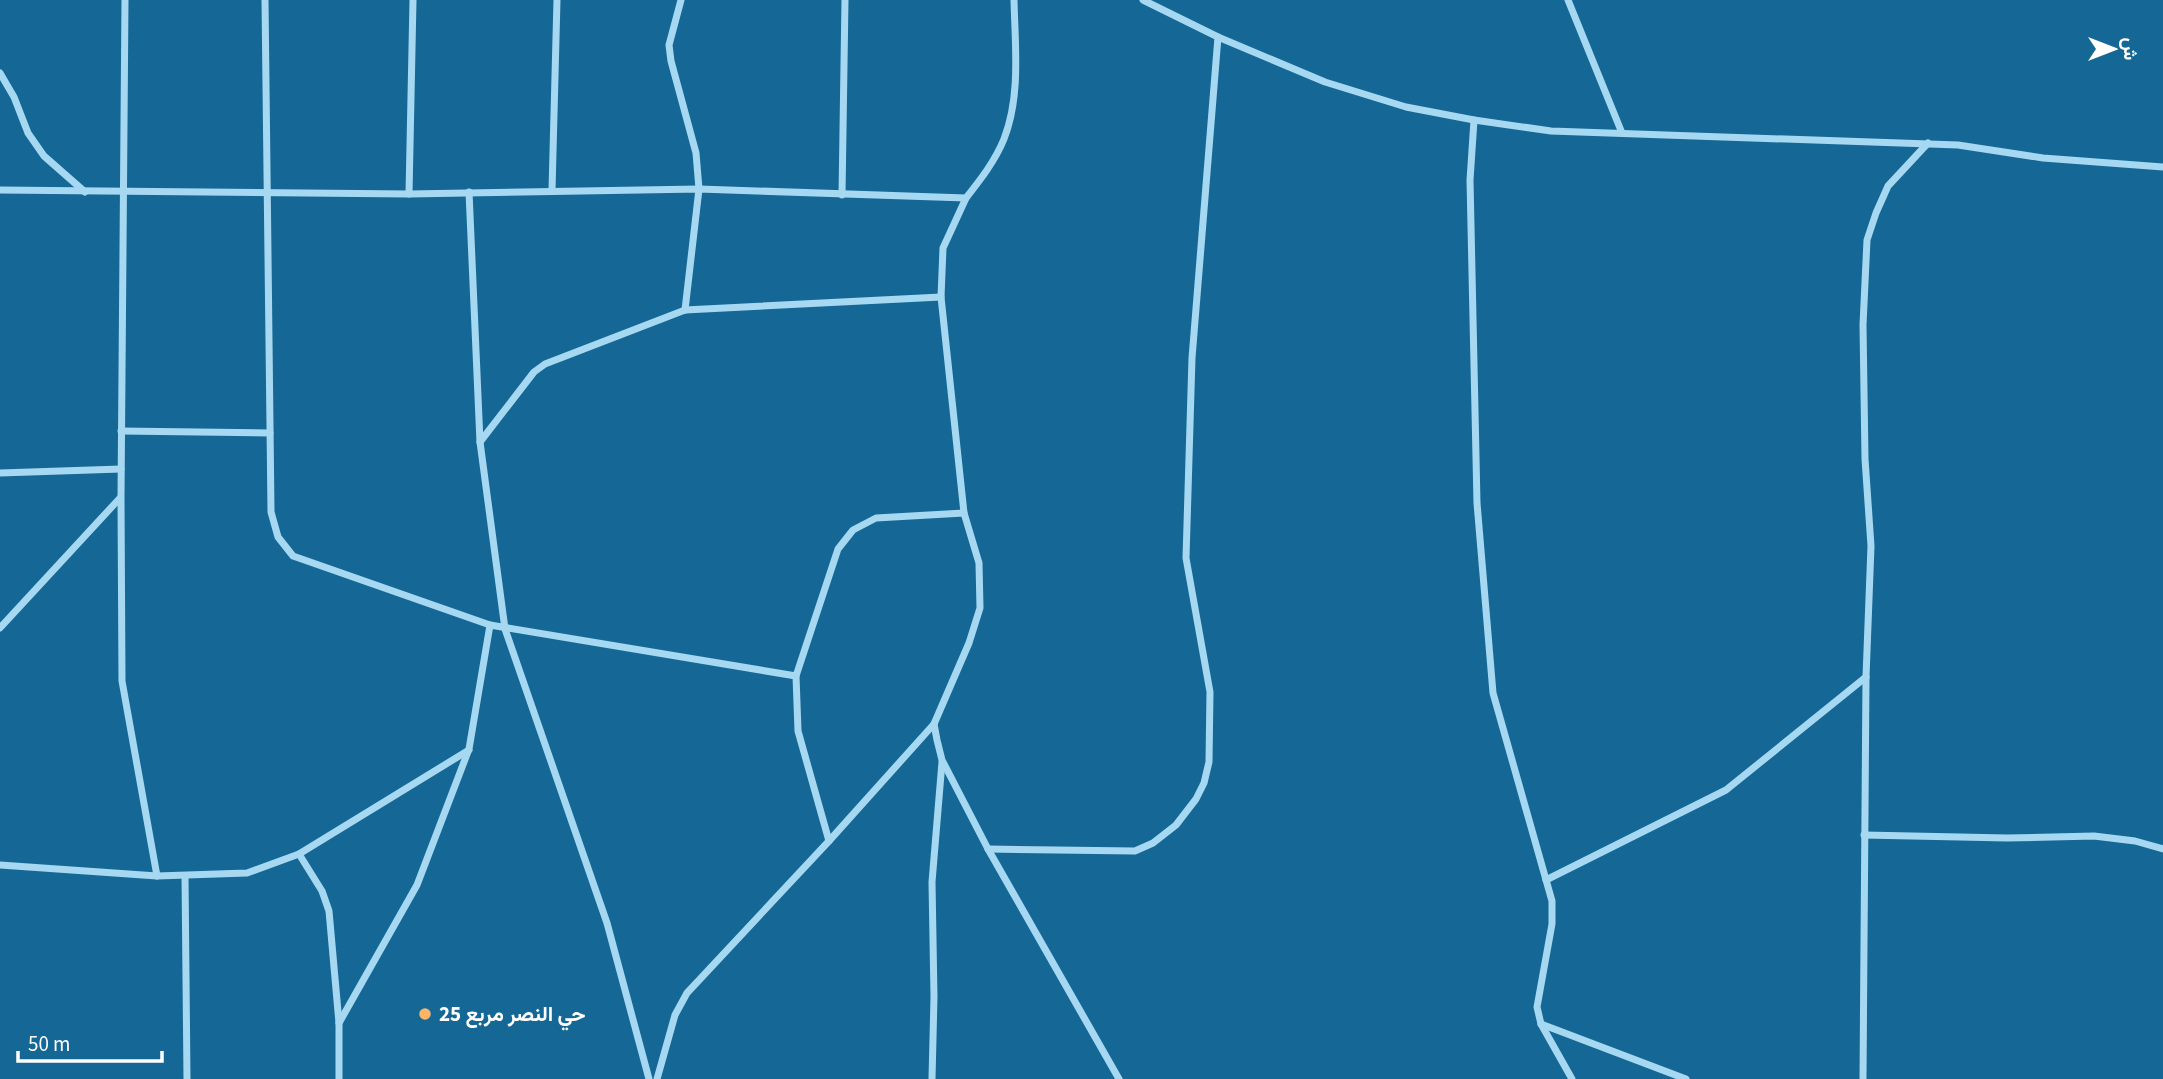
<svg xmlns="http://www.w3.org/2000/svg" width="2163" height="1079" font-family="'Source Sans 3',Vazirmatn,sans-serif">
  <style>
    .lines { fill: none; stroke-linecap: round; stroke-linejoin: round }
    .street { stroke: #a7d8f2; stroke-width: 7 }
    .poi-dot { fill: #ffb467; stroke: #156896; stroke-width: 2.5 }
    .labels { text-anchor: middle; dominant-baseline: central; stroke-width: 6; stroke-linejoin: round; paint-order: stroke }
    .poi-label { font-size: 21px; font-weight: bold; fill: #fff; stroke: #156896; text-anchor: start }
  </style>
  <rect width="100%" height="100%" fill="#156896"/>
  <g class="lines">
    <g class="street">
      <path d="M125,0L121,498L122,681L157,876"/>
      <path d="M265,0L271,512L278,537L293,556L490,625"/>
      <path d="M681,0L669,45L671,61L696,153L699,189L685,310"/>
      <path d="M1143,0L1218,37L1325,82L1406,107L1474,120L1551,131L1958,145L2043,158L2163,167"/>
      <path d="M1568,0L1622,133"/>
      <path d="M0,73L14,97L28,133L44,156L85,192"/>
      <path d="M1474,120L1470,180L1477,503L1493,693L1552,901V924L1537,1007L1541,1024L1572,1079"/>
      <path d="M0,190L409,194L699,189L966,198C981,179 995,161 1004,139C1021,96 1015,45 1014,0"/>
      <path d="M552,190L557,0"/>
      <path d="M469,192L480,442L505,629L607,923L649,1079"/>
      <path d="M409,194L413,0"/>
      <path d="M842,195L845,0"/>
      <path d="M966,198L943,248L941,297L964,513L979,563L980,608L969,643L934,724L937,740L942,760L988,849L1119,1079"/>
      <path d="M121,431L270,433"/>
      <path d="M480,442L534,372L545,364L685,310L941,297"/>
      <path d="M0,473L121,469"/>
      <path d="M0,628L120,498"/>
      <path d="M1864,835L2007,838L2094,836L2135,841L2163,849"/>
      <path d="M829,841L798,731L796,676L838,549L853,530L876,518L964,513"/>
      <path d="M988,849L1135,851L1153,843L1176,825L1196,799L1204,783L1209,762L1210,692L1186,558L1192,358L1218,37"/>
      <path d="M299,854L322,891L329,911L339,1023V1079"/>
      <path d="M0,865L157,876L247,873L299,854L469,750"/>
      <path d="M185,876L187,1079"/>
      <path d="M1546,880L1726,790L1866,677"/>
      <path d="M339,1023L417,885L469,749L490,625L796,676"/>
      <path d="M1541,1024L1686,1079"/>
      <path d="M657,1079L675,1015L687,993L829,841L934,724"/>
      <path d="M932,1079L934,997L932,882L942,762"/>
      <path d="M1863,1079L1866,677L1871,546L1865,459L1863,325L1867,240L1876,213L1888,186L1928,143"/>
    </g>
  </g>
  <circle class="poi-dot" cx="425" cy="1014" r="7"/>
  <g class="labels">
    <g class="poi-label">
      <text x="439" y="1014">حي النصر مربع 25</text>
    </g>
  </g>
  <g transform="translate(2114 49) rotate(90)" stroke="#156896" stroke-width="5" paint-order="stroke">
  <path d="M0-5L12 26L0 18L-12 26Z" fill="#ffffff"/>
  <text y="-10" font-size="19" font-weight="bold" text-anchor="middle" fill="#ffffff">ش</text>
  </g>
  <path d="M18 1051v10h144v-10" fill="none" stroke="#ffffff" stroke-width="3.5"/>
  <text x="28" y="1051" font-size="21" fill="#ffffff" stroke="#156896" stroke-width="5" paint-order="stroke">50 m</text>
</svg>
